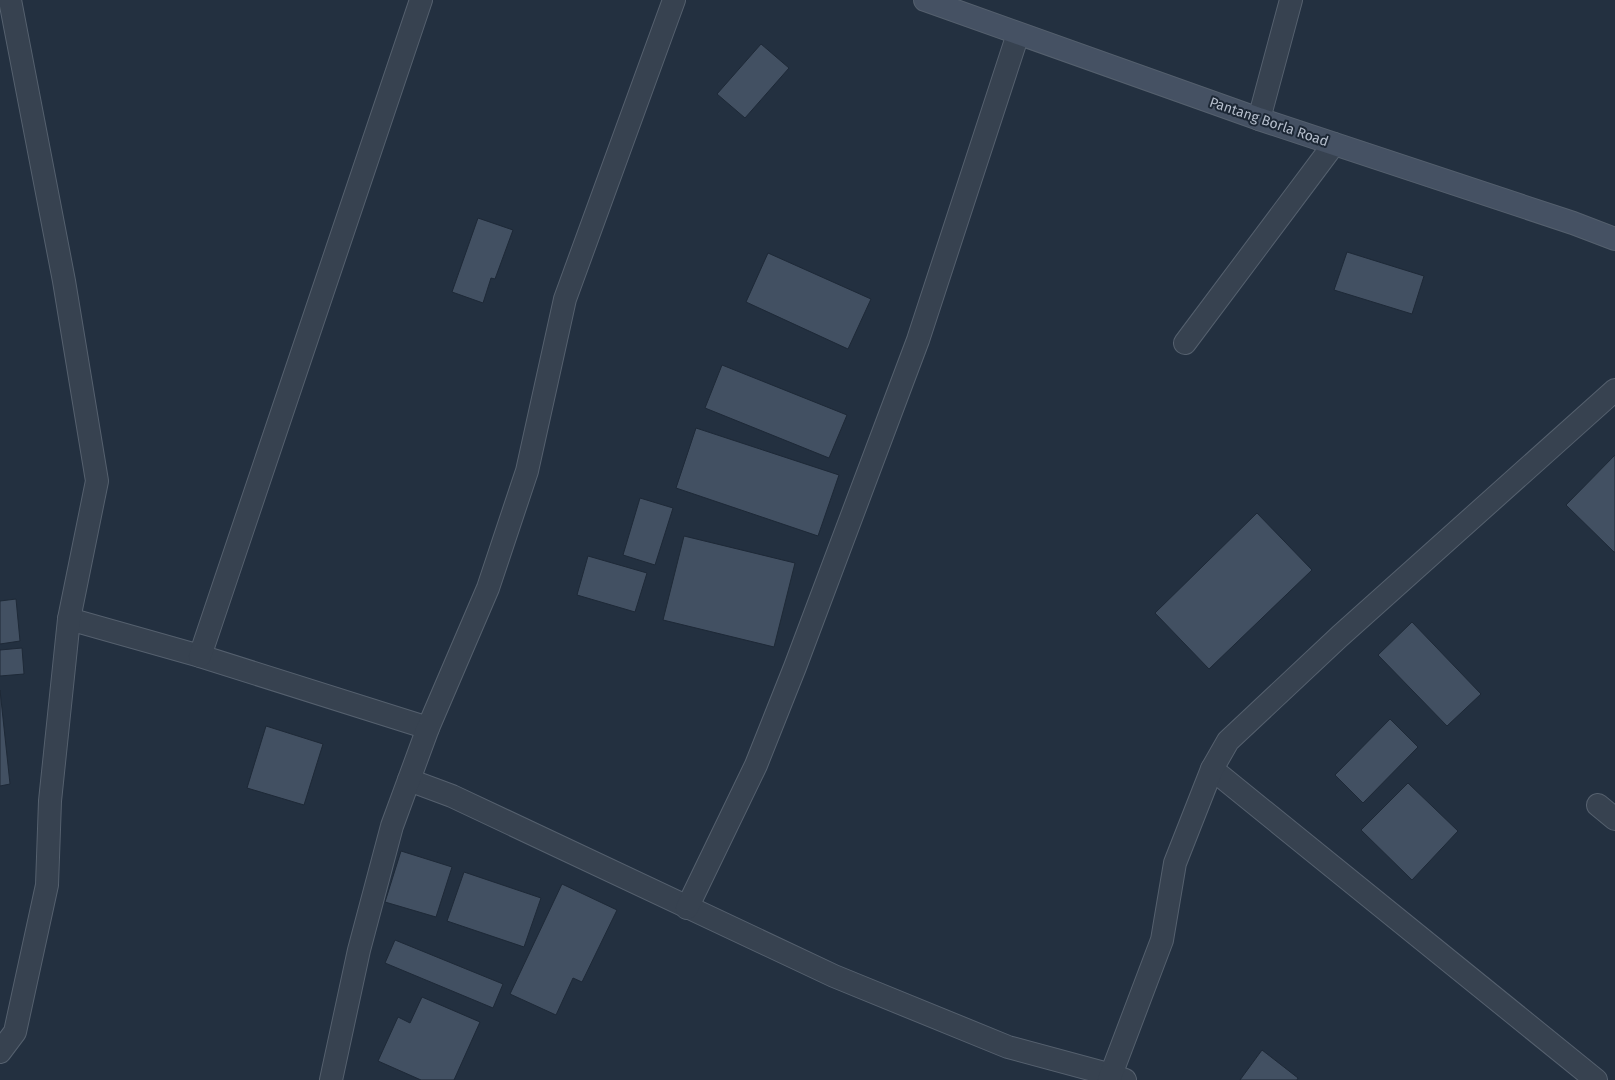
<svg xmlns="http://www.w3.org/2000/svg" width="1615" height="1080" font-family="'Fira Sans',sans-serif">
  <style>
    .building { fill: #425062; stroke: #1e2937 }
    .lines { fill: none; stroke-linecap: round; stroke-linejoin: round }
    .street-casing { stroke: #55606e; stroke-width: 24 }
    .secondary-casing { stroke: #55606e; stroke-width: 24 }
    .street { stroke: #374250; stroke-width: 22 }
    .secondary { stroke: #455163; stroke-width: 22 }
    .labels { text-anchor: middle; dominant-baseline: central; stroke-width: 4; stroke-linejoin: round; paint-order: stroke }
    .street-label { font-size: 14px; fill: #b4bdcb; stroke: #1c2735 }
  </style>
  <rect width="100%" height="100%" fill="#233040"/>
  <g class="building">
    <path d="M761,44L789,68L745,118L717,94Z"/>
    <path d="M478,218L513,230L495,279L491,278L483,303L452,292Z"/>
    <path d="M1347,252L1424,276L1412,314L1334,290Z"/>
    <path d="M768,253L871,299L848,349L746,302Z"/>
    <path d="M722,365L847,415L829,458L705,408Z"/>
    <path d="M696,428L839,475L818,536L676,488Z"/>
    <path d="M1615,455V552H1614L1566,505Z"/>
    <path d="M640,498L673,508L655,565L623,555Z"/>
    <path d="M1257,513L1312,570L1209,669L1155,613Z"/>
    <path d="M684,536L795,563L774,647L663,620Z"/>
    <path d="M588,556L647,573L635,612L577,595Z"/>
    <path d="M16,599L20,641L0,644V601Z"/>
    <path d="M1412,622L1481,694L1447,726L1378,655Z"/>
    <path d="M22,648L24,674L0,676V650Z"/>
    <path d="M0,690L10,784L0,786Z"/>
    <path d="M1390,719L1418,747L1363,803L1335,775Z"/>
    <path d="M266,726L323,744L304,805L247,788Z"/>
    <path d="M1408,783L1458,831L1412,880L1361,830Z"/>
    <path d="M401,851L452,867L436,917L385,902Z"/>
    <path d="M464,872L541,898L524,947L447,921Z"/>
    <path d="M562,884L617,910L582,982L573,978L556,1015L510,994Z"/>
    <path d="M395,940L503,984L493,1008L385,963Z"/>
    <path d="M422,997L480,1022L454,1080H421L378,1061L398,1017L410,1023Z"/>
    <path d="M1262,1050L1298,1078L1297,1080H1240Z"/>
  </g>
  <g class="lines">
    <defs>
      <g id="street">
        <path d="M1259,119L1291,0"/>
        <path d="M1185,343L1334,144"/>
        <path d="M69,619L200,656L428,728"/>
        <path d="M200,656L421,0"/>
        <path d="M1212,769L1596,1080"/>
        <path d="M409,780L452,796L834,976L1008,1047L1112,1075L1125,1080"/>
        <path d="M1598,805L1615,819"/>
        <path d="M687,908L756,765L795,667L918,340L1018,34"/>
        <path d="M0,1052L15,1032L47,885L50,801L69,619L97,481L64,281L10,0"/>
        <path d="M331,1080L359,950L392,826L428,728L488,588L527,471L565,299L674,0"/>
        <path d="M1109,1080L1162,940L1175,863L1212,769L1228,741L1340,636L1615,390"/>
      </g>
      <path id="secondary" d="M925,0L1259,119L1573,223L1615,239"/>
    </defs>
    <use href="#street" class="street-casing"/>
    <use href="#secondary" class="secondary-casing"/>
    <use href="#street" class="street"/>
    <use href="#secondary" class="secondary"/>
  </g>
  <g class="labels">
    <g class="street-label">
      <text transform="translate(1269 122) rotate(19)">Pantang Borla Road</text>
    </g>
  </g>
</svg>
